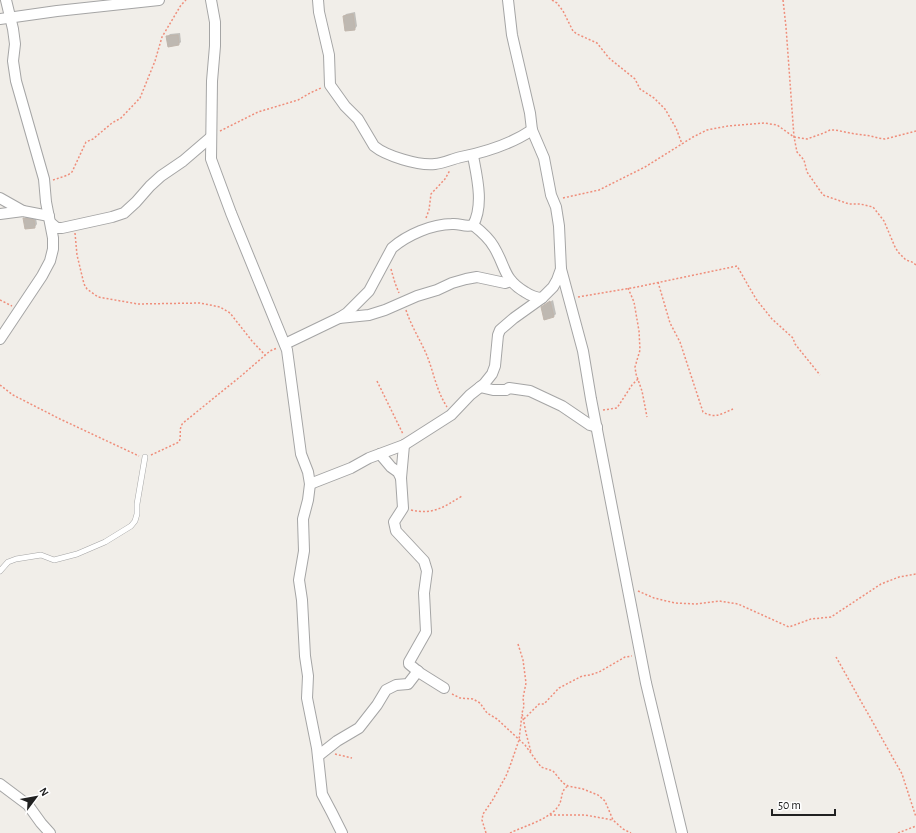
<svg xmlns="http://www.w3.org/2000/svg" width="916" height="833" font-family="'Alegreya Sans',sans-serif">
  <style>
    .shadow { fill: #0003 }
    .building { fill: #beb8b1; stroke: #c1b6ac }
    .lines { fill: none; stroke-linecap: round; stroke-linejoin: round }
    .service-casing { stroke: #a5a5a5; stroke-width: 6 }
    .minor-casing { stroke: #a5a5a5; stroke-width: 12 }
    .path { stroke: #ef8e7b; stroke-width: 1.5; stroke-dasharray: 2 2; stroke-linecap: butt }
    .service { stroke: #fff; stroke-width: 5 }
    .minor { stroke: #fff; stroke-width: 10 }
  </style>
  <rect width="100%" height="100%" fill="#f1eee9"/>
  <g class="shadow">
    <path d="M355,12L357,26L355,29L344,16L346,14Z"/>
    <path d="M180,33L181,42L179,44L167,37L170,34Z"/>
    <path d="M27,216L36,218L37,224L35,227L24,219Z"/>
    <path d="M553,300L556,314L554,316L542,307Z"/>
  </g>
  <g class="building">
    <path d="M353,14L355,30L345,31L343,16Z"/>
    <path d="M178,35L179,45L168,47L166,36Z"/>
    <path d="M23,218L34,220L35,228L25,229Z"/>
    <path d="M550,301L554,317L544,320L541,307Z"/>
  </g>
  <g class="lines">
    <defs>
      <path id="service" d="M0,571L8,562L16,559L41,555L54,560L77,554L105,542L131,526L135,521L137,514V504L145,457"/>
      <g id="minor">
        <path d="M211,0L215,22V46L212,81L211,159L231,213L287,350L301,454L308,472L310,484L308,500L303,519L304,551L299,580L302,600L305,656L308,676L307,698L317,748L322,794L332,813L342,833"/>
        <path d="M318,0L319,12L329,55L330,85L345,106L358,119L374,146C386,156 419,166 435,164C444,163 452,159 461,157C486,152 511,144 532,130"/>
        <path d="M508,0L512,35L530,113L532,130L544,158L551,195L556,207L559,226L561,269L583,351L591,399L646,683L682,833"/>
        <path d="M0,19L57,11L159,0"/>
        <path d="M0,198L23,211"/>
        <path d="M0,214L23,211L49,216"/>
        <path d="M51,223L57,228H62L112,217L124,213L136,202L150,186L161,176L183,161L211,137"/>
        <path d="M473,225C482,232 489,238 494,247C506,267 503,279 525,292C531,296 535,298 542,298"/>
        <path d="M339,318L369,315L385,310L417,296L437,290L452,283L466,279L477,277L505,283L511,281"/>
        <path d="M0,339L42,276L50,261L53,249V238L46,202L44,179L16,81L13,61L15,44L13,29L6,0"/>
        <path d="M285,344L339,318L347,313L369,291L392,248C407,235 432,224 452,224C460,223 465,228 473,225C484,205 477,177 473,156"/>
        <path d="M480,387L493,390H506L509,388L530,391L562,406L590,425L597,427"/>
        <path d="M404,445L401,478L403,508L394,522L396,531L424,561L427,571L424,593L426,632L409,662V664L420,673L444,688"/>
        <path d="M380,454L391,467L398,472L401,478"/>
        <path d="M310,484L351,468L369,458L404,445L451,415L470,395L484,384L492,374L495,366L498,335L500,330L514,318L542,298L553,287L557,280L561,269"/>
        <path d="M318,756L337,741L359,728L377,705L386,690L396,685L408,684L418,671"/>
        <path d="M0,784L28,805L41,823L50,833"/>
      </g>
    </defs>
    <use href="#service" class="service-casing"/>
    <use href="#minor" class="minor-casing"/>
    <g class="path">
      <path d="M552,0L557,3L563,11L573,31L577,34L597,43L609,58L635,79L640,89L654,98L665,109L676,128L682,144"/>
      <path d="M783,0L786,27L794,137L797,152L804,160L807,172L823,195L849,204H860L873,207L884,221L895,247L898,252L906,260L912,262L916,265"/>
      <path d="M220,131L258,112L298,100L310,93L321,88"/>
      <path d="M53,180L68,175L72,172L86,142L93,139L112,123L121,118L140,98L155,61L162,37L181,5L186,0"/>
      <path d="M563,198L599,190L645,167L693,137L707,130L728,126L764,123L777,125L794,137L807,139L824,133L830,130H835L855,134L871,136L878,138L885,139L916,131"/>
      <path d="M426,218L429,210L431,194L445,179L450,170"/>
      <path d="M75,233L77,255L84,284L87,289L98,297L138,304L200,303L220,307L230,313L252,341L265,355"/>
      <path d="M391,269L395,283L399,293"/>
      <path d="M658,282L670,323L680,342L703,412C715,419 721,414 733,409"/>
      <path d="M628,288L634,302L639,331L640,350L635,367L636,374L642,391L647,417"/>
      <path d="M578,297L637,287L737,266L756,299L772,319L793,338L795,344L820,375"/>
      <path d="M0,300L12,306"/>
      <path d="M406,310C412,329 424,345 430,364C435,379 438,393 447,407"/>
      <path d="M377,381L403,434"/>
      <path d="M0,385L13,395L60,419L139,456"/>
      <path d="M603,410L617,408L632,385L638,379"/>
      <path d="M151,455L179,442C182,436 178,429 183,423L241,376L270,351L277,348"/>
      <path d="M411,510C433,515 444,507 462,496"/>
      <path d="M638,591L654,598L675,603L696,604L719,601L738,604L789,627L811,619L831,617L881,584L899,577L916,574"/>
      <path d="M518,644L523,660L526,683L523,698L524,706L522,713L526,733L531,752"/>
      <path d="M836,657L902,774L916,817"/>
      <path d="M452,694L460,698L473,699L480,703L487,713L497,719L525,745L541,767L553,771L563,783L568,786L583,789L598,795L605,801L613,820L623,829L631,833"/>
      <path d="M524,719L539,704H544L559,688L582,676L590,675L599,672L625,657L632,656"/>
      <path d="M335,754L352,758"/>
      <path d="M550,815H585L613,820"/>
      <path d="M486,833L482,820L483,814L492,801L506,776L510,766L519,740L522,714"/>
      <path d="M510,833C524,826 551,819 559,805C563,798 560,791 568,786"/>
      <path d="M898,833L916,826"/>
    </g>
    <use href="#service" class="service"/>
    <use href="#minor" class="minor"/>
  </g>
  <g transform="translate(36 797) rotate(58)" stroke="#ffffff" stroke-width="3" paint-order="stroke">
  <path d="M0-3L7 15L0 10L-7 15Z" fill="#212121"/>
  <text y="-6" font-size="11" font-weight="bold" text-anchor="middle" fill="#212121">N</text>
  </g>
  <path d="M772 809v6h63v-6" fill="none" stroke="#212121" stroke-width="2"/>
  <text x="778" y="809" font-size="12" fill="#212121" stroke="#ffffff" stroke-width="3" paint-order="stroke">50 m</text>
</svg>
